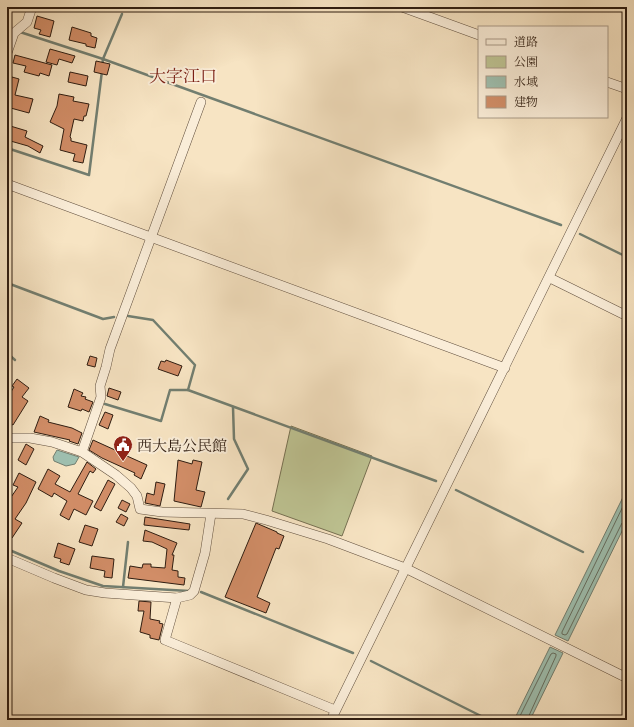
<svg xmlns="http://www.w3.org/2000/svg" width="634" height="727" font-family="'EB Garamond','Noto Serif JP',serif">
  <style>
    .green { fill: #bec493; stroke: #767052 }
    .water { fill: #9ebfaf; stroke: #727e70 }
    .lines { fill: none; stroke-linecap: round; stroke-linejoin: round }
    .shore { stroke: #666e60; stroke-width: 1 }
    .stream { stroke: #727e70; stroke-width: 2.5 }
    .building { fill: #d18d67; stroke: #2f1d11 }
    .minor-casing { stroke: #614f3e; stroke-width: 10 }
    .minor { stroke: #faedd8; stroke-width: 9 }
    .labels { text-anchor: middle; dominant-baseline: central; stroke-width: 4; stroke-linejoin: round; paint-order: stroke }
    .poi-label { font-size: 15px; fill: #2f1d11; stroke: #faedd8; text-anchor: start }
    .quarter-label { font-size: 17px; fill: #7a1f14; stroke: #faedd8 }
  </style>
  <rect width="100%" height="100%" fill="#f7e4c3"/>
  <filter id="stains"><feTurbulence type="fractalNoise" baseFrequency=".005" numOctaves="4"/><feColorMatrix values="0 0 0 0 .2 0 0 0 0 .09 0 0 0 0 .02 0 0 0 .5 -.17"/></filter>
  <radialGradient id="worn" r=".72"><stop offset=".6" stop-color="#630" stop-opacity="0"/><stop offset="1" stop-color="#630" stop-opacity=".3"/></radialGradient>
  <path class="green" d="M291,426L372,456L342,536L272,511Z"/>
  <g class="water">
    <path d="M57,450L79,457L75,464L66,466L54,461L53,457Z"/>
    <path d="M627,489V521L568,641L555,635Z"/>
    <path d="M550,647L563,653L530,720H514Z"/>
  </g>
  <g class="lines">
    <g class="shore">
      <path d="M627,498L562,632V634L565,635L567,634L622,523L627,521"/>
      <path d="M518,720L551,654L553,653L556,654V656L527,720"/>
    </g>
    <g class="stream">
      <path d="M7,27L9,28"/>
      <path d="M20,32L103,59L122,14"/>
      <path d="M102,66L103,59L561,225"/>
      <path d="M7,148L89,175L102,71"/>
      <path d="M580,234L627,257"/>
      <path d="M7,291L10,284L103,319L114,317"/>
      <path d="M128,316L153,320L195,365L188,390L436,481"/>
      <path d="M7,353L15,360"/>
      <path d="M105,404L161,421L170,390H188"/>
      <path d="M456,490L583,552"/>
      <path d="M228,499L248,469L234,439L233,407"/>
      <path d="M7,549L59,571L103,586L189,591"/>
      <path d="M123,587L128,542"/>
      <path d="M201,592L353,653"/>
      <path d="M371,661L489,720"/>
    </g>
  </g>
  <g class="building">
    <path d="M37,16L54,21L50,37L39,34L41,30L34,28Z"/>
    <path d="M72,27L91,33V36L97,38L95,48L86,46V44L69,40Z"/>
    <path d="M50,49L75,56L72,63L59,59L57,65L46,62Z"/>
    <path d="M15,55L52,65L49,76L40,73L39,76L24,72L26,66L13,63Z"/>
    <path d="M96,61L110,64L107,75L94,72Z"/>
    <path d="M70,72L88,76L86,86L68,82Z"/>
    <path d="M12,77L19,79L15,95L33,99L29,113L7,107V84L10,85Z"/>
    <path d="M59,94L74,97L73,101L89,104L86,116H84L83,121L74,119L70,137L71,138V141L87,145L83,163L73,161L75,154L60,150L64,129L50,122L57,106Z"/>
    <path d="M7,125L27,131L25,137L43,146L40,153L28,146L7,140Z"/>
    <path d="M90,356L97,358L95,367L87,365Z"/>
    <path d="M166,360L182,366L178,376L158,369L161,361L165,362Z"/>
    <path d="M17,379L29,388L22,397L28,401L13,425L7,422V398L14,387L12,386Z"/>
    <path d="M109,388L121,392L118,400L107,396Z"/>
    <path d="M74,389L83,393L81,396L86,397L85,399L93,402L89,412L82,409L81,411L68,407Z"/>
    <path d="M105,412L113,415L108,429L99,425Z"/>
    <path d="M40,416L49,420L48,422L72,428L82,433L78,444L69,441L70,440L34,432Z"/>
    <path d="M93,440L115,450L118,444L130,449L127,456L147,465L141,479L134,475L135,473L102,458L89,450Z"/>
    <path d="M26,444L34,449L26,465L18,460Z"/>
    <path d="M178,460L192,464L193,460L202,462L196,490L205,492L201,507L174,501Z"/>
    <path d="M87,462L96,469L93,473L90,471L78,494L93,501L86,515L74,509L69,520L60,515L67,501L54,493L52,497L38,489L48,469L60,476L55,484L70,492Z"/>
    <path d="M19,473L36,482L26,503L15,519L22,523L12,538L7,535V503L18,487L13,485Z"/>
    <path d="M108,480L115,484L101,511L94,507Z"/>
    <path d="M156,482L165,484L160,506L145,503L147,493L154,495Z"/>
    <path d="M122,500L130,504L126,512L118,508Z"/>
    <path d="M121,514L128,518L124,526L116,522Z"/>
    <path d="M145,517L190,524L189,530L144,525Z"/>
    <path d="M256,523L277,532V533L284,536L279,549L276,548L257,597L270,603L266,613L225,597Z"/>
    <path d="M85,525L98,529L92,546L79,542Z"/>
    <path d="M145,530L177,543L172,555H174L172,570L178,571V577L185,578L184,585L128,578L130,566L142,568L143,564H151V567L165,568L167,549L152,542L143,541Z"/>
    <path d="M58,543L75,549L69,565L60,562L61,559L54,557Z"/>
    <path d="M92,556L114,559L112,578L104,577L105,571L90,568Z"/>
    <path d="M139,601L151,602L150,619L160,621L159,623L163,624L159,640L150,638V635L140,632L144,611H138Z"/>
  </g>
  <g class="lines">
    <defs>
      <g id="minor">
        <path d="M402,7L479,35"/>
        <path d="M7,53L14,33L27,22L32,7"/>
        <path d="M607,82L627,89"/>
        <path d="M7,184L505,368"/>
        <path d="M550,278L627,316"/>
        <path d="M7,438H30L52,442L82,452L116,475L131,488L137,496L140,509L162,512L243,514L266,520L328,539L405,568L627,678"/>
        <path d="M82,452L101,397L100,386L106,367L110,349L201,102"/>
        <path d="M7,558L54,578L86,590L105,593L177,598L190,595L194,591L205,553L211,514"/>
        <path d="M177,598L165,640L335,710"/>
        <path d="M331,720C429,519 529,319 627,118"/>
      </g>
    </defs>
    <use href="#minor" class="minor-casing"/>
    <use href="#minor" class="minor"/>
  </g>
  <defs>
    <symbol id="civic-pin" viewBox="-11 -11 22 30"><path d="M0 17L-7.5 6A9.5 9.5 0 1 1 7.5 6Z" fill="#8f2418" stroke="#faedd8"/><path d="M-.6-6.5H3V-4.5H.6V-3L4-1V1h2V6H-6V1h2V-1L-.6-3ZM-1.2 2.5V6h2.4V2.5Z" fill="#fff"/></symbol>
  </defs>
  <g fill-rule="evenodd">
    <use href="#civic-pin" x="112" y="434" width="22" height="30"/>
  </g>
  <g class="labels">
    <g class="poi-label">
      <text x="137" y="445">西大島公民館</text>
    </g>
    <g class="quarter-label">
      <text x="183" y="76">大字江口</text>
    </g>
  </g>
  <rect width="634" height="727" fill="none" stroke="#f7e4c3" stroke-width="24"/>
  <rect x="8" y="8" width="618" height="711" fill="none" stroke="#2f1d11" stroke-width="2"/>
  <rect x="12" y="12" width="610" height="703" fill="none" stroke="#2f1d11"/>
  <rect x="478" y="26" width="130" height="92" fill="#faedd8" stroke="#a99a88"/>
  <rect x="486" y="39" width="20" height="6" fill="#faedd8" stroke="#a99a88"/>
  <text x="514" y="46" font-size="12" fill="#2f1d11">道路</text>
  <rect x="486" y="56" width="20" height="12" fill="#bec493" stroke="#a99a88"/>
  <text x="514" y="66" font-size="12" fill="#2f1d11">公園</text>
  <rect x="486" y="76" width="20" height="12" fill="#9ebfaf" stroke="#a99a88"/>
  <text x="514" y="86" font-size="12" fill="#2f1d11">水域</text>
  <rect x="486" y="96" width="20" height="12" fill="#d18d67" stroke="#a99a88"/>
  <text x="514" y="106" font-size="12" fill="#2f1d11">建物</text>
  <rect width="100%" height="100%" filter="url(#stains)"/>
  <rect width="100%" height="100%" fill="url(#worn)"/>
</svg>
